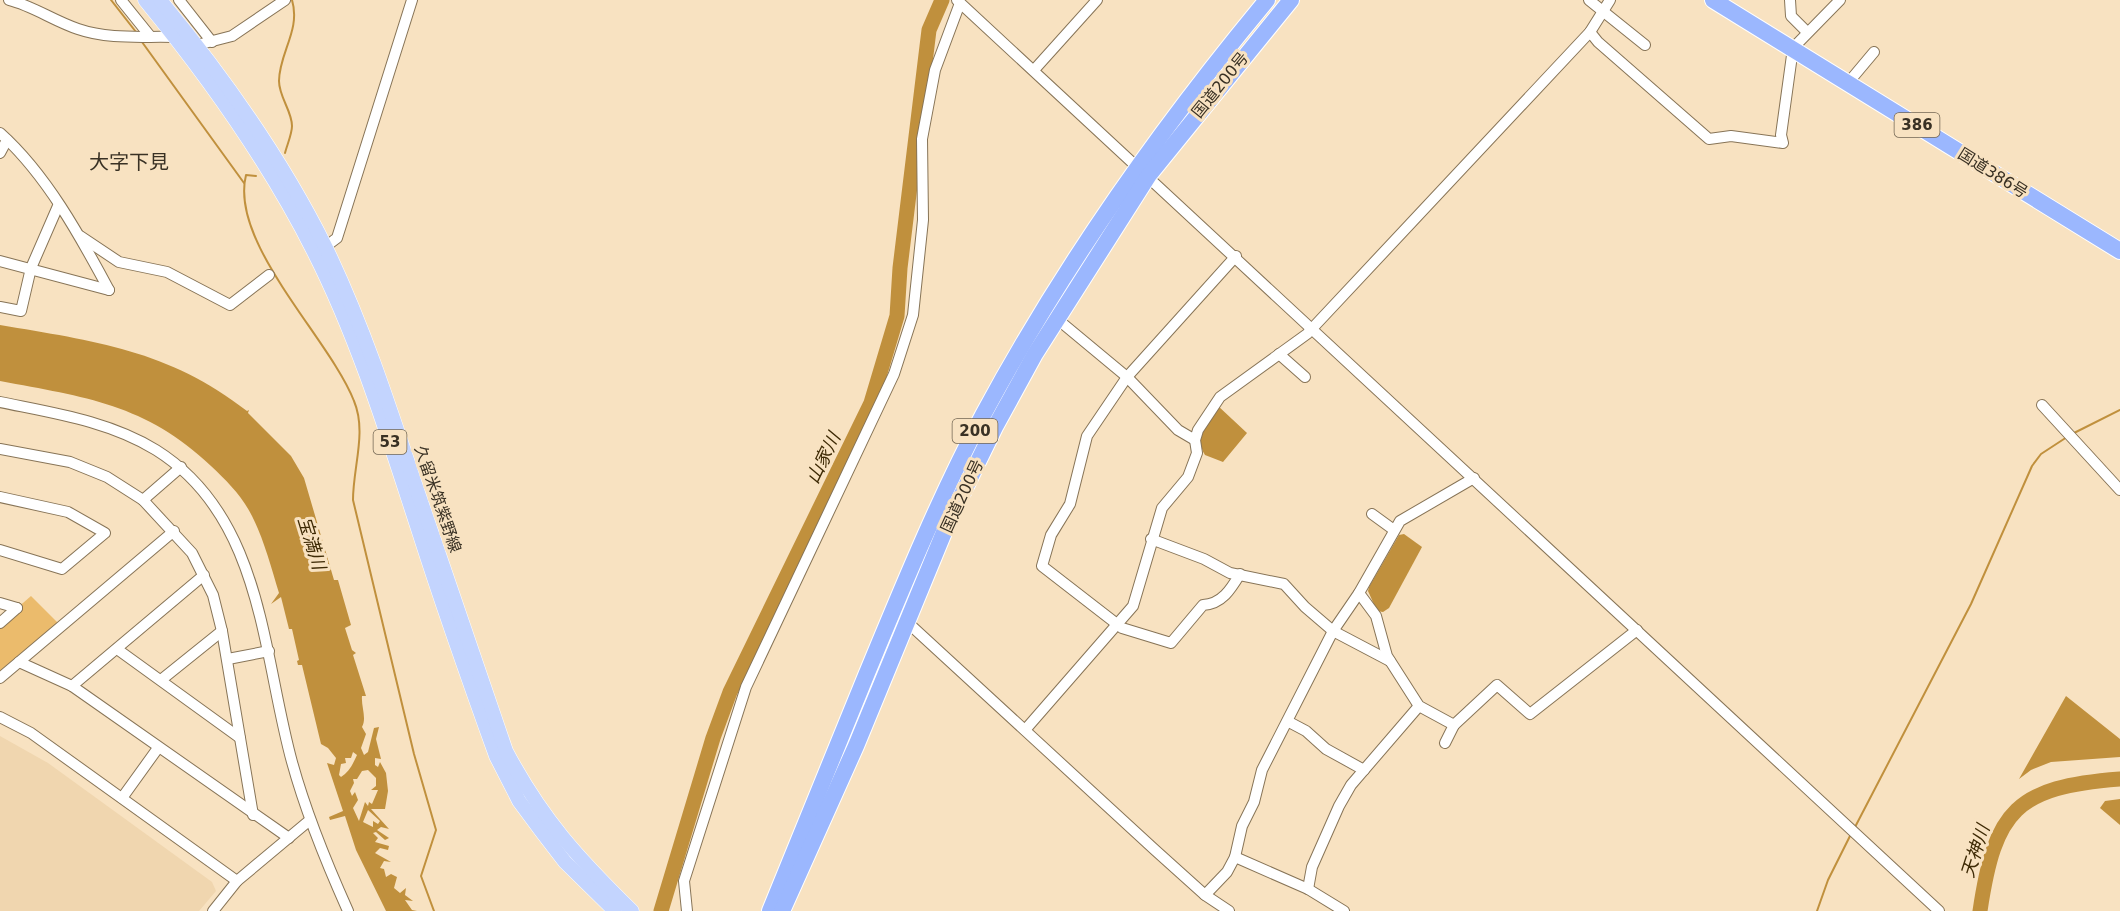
<svg xmlns="http://www.w3.org/2000/svg" width="2120" height="911" font-family="'DejaVu Sans','Noto Sans JP',sans-serif">
  <style>
    .built { fill: #f0d6af }
    .green { fill: #ebbb6c }
    .water { fill: #c0903d; fill-rule: evenodd }
    .lines { fill: none; stroke-linecap: round; stroke-linejoin: round }
    .stream { stroke: #c0903d; stroke-width: 2 }
    .river { stroke: #c0903d; stroke-width: 15 }
    .minor-casing { stroke: #877457; stroke-width: 12 }
    .major-casing { stroke: #fff; stroke-width: 15 }
    .highway-casing { stroke: #fff; stroke-width: 18 }
    .minor { stroke: #fff; stroke-width: 10 }
    .major { stroke: #c3d4fe; stroke-width: 14 }
    .highway { stroke: #9bb7fe; stroke-width: 16 }
    .labels { text-anchor: middle; dominant-baseline: central; stroke-width: 6; stroke-linejoin: round; paint-order: stroke }
    .shield { fill: #f8e2c1; stroke: #726653; stroke-width: 1.5 }
    .shield-label { font-size: 15px; font-weight: bold; fill: #393124 }
    .street-label { font-size: 16px; fill: #393124; stroke: #f8e2c1 }
    .water-label { font-size: 18px; font-style: italic; fill: #3e2a05; stroke: #f8e2c1 }
    .quarter-label { font-size: 20px; fill: #393124; stroke: #f8e2c1 }
  </style>
  <rect width="100%" height="100%" fill="#f8e2c1"/>
  <path class="built" d="M0,736L48,763L212,882L216,891L199,911H0Z"/>
  <path class="green" d="M31,596L61,626L0,678V623Z"/>
  <g class="water">
    <path d="M0,325C94,341 169,350 247,411L249,410L248,413L291,456L304,478L334,580H338L351,625L345,628L352,650L356,653L353,655L366,696H362C361,707 367,718 362,727L366,734L361,748L364,755L368,752L374,728L379,727L376,739L381,759L375,758V765L378,767L380,762L386,773L388,791L385,809H371L389,829L381,827L377,830L389,838L385,840L376,832L373,833L378,838L375,842L389,846L388,850L380,848L375,853L391,862L384,861L380,868L384,869L386,877L391,874L397,877L394,888L400,893L406,888L405,895L413,901L405,900L412,910L417,911H386L356,850L345,816L330,820L329,817L343,811L327,763L334,765L336,758L328,748L321,744L302,665H298L297,661L299,660L292,629H289L281,597L271,604L279,593C271,567 264,540 252,516C242,496 227,481 211,466C146,404 85,397 0,381ZM353,752L357,755C353,764 349,772 341,777L339,775L341,764L346,763L345,758H351ZM368,770L376,778V786L371,790H378L372,804L369,802L368,806L365,802L359,821L353,808L358,800L355,792L352,796L350,791L354,783L353,779H357L362,771ZM368,810L380,821L378,824L373,821V827L363,822Z"/>
    <path d="M1217,405L1247,433L1223,462L1205,455C1194,437 1208,421 1217,405Z"/>
    <path d="M1404,534L1422,547L1389,608L1383,612L1377,611L1368,591L1369,587L1399,535Z"/>
    <path d="M2066,696L2120,739V757L2051,762L2031,770L2019,779Z"/>
    <path d="M2120,799V825L2100,808L2105,801Z"/>
  </g>
  <g class="lines">
    <g class="stream">
      <path d="M111,0L136,32"/>
      <path d="M142,42L244,183"/>
      <path d="M285,153C287,145 292,134 292,126C292,111 279,97 279,81C279,53 301,30 292,0"/>
      <path d="M256,176L246,175C229,243 330,339 354,401C367,432 353,467 353,500L414,754L436,830L421,876L434,911"/>
      <path d="M2074,433L2120,410"/>
      <path d="M1854,829L1971,604L2032,466L2041,454L2067,437"/>
      <path d="M1817,911L1828,880L1851,834"/>
    </g>
    <g class="river">
      <path d="M661,911L713,738L730,692L871,403L897,316L900,268L929,30L942,0"/>
      <path d="M1980,911C1995,810 2016,787 2120,779"/>
    </g>
    <defs>
      <g id="minor">
        <path d="M9,0C33,6 54,21 78,29C110,40 142,36 175,37"/>
        <path d="M121,0L150,36"/>
        <path d="M179,0L212,42"/>
        <path d="M957,0L1939,911"/>
        <path d="M1589,0L1645,45"/>
        <path d="M1790,0L1791,16L1806,31"/>
        <path d="M1590,32L1598,42L1709,139L1731,136L1783,143L1781,135L1793,48L1840,0"/>
        <path d="M197,45L232,36L285,0"/>
        <path d="M1034,70L1097,0"/>
        <path d="M1848,83L1874,52"/>
        <path d="M0,133C46,174 80,236 109,290"/>
        <path d="M0,153L7,140"/>
        <path d="M80,236L119,262L167,272L230,305L269,275"/>
        <path d="M325,247L337,238L412,0"/>
        <path d="M1236,256L1127,377L1087,436L1070,504L1051,535L1042,566L1122,628L1171,643L1203,605C1222,604 1231,589 1240,574"/>
        <path d="M0,261L109,290"/>
        <path d="M0,307L21,311L31,268L58,206"/>
        <path d="M1056,318L1127,377L1178,430L1195,440"/>
        <path d="M1279,354L1305,377"/>
        <path d="M0,402C53,413 109,421 156,450C263,517 262,653 292,762C306,813 326,862 348,911"/>
        <path d="M2042,405L2120,490"/>
        <path d="M0,449L70,462L107,477L143,500L192,553L213,595L222,631L253,815"/>
        <path d="M0,497L68,512L105,533L62,569L0,550"/>
        <path d="M143,500L181,467"/>
        <path d="M1372,514L1394,530"/>
        <path d="M1151,539L1204,559L1230,573L1284,584L1305,607L1333,631L1390,661"/>
        <path d="M1359,593L1376,616L1387,656L1419,706L1454,725L1497,685L1530,714L1637,630"/>
        <path d="M0,603L17,608"/>
        <path d="M906,621L1155,850L1205,895L1229,911"/>
        <path d="M0,623L17,608"/>
        <path d="M117,649L240,738"/>
        <path d="M228,659L269,651"/>
        <path d="M19,662L72,686L289,838"/>
        <path d="M0,678L174,531"/>
        <path d="M161,680L222,631"/>
        <path d="M72,686L204,575"/>
        <path d="M0,717L31,733L237,881"/>
        <path d="M1289,722L1306,731L1326,749L1364,770"/>
        <path d="M1025,730L1133,606L1162,508L1188,477L1197,453L1195,440L1198,430L1220,397L1307,334L1590,32L1610,0"/>
        <path d="M1445,743L1454,725"/>
        <path d="M122,798L158,748"/>
        <path d="M1235,857L1308,889L1344,911"/>
        <path d="M1308,889L1312,867L1339,806L1351,785L1419,706"/>
        <path d="M1205,895L1227,872L1235,857L1242,826L1254,802L1262,770L1333,631L1359,593L1400,521L1474,478"/>
        <path d="M213,911L237,881L310,820"/>
        <path d="M687,911L684,881L746,687L894,374L913,315L923,220L922,139L935,70L960,3"/>
      </g>
      <g id="major">
        <path d="M145,0C209,78 268,161 314,252C359,341 388,437 419,532C443,607 469,681 496,756L519,801L542,832L565,862L615,911"/>
        <path d="M160,0C223,76 282,159 326,248C362,323 388,402 414,481C444,571 475,661 506,751C542,819 578,858 632,911"/>
      </g>
      <g id="highway">
        <path d="M1713,0L2120,251"/>
        <path d="M770,911C802,832 835,753 867,673C903,586 939,498 983,415C1063,266 1159,130 1267,0"/>
        <path d="M782,911L856,746L947,525L995,427L1035,354L1149,175L1291,0"/>
      </g>
    </defs>
    <use href="#minor" class="minor-casing"/>
    <use href="#major" class="major-casing"/>
    <use href="#highway" class="highway-casing"/>
    <use href="#minor" class="minor"/>
    <use href="#major" class="major"/>
    <use href="#highway" class="highway"/>
  </g>
  <g class="labels">
    <g class="shield">
      <rect x="1894.5" y="113" width="45" height="24" rx="4.5"/>
      <rect x="952.5" y="419" width="45" height="24" rx="4.5"/>
      <rect x="373.5" y="430" width="33" height="24" rx="4.5"/>
    </g>
    <g class="shield-label">
      <text x="1917" y="125">386</text>
      <text x="975" y="431">200</text>
      <text x="390" y="442">53</text>
    </g>
    <g class="street-label">
      <text transform="translate(1220 85) rotate(-51)">国道200号</text>
      <text transform="translate(1993 173) rotate(32)">国道386号</text>
      <text transform="translate(962 496) rotate(-65)">国道200号</text>
      <text transform="translate(438 499) rotate(71)">久留米筑紫野線</text>
    </g>
    <g class="water-label">
      <text transform="translate(823 458) rotate(-64)">山家川</text>
      <text transform="translate(312 543) rotate(73)">宝満川</text>
      <text transform="translate(1975 851) rotate(-72)">天神川</text>
    </g>
    <g class="quarter-label">
      <text x="129" y="162">大字下見</text>
    </g>
  </g>
</svg>
